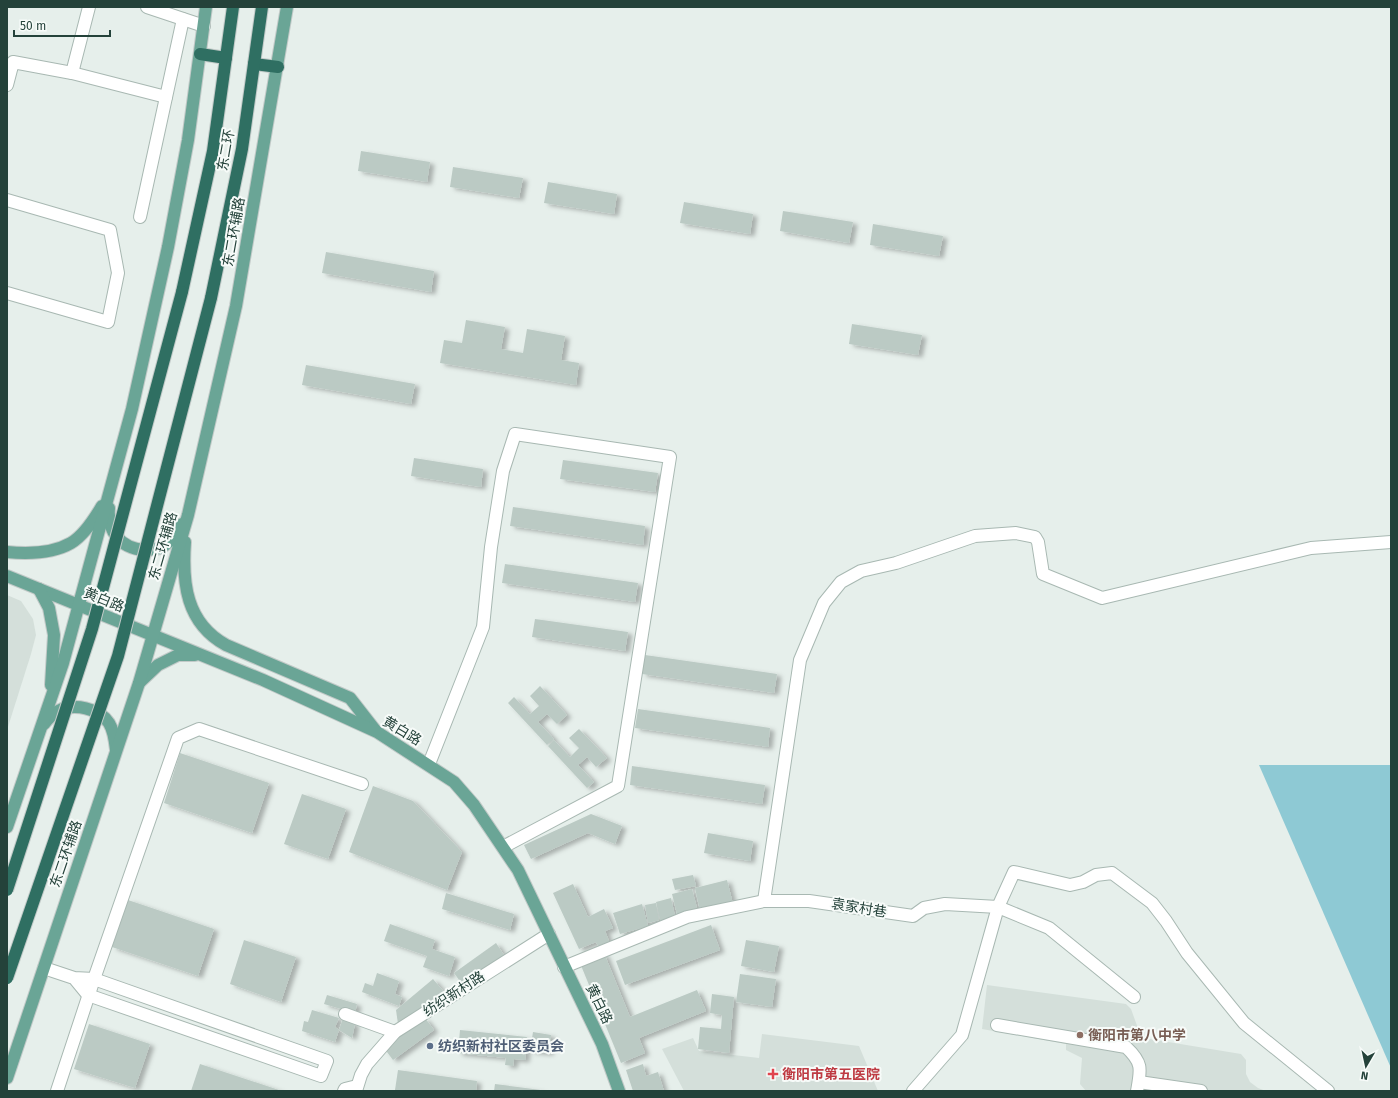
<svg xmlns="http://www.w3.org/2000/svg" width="1398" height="1098" font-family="'Fira Sans','Noto Sans SC',sans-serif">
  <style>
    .built { fill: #d4dfda }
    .water { fill: #8ec9d4 }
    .building { fill: #bbcac4; filter: url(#shadow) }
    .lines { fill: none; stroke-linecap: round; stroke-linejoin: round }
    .minor-casing { stroke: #a8b8b2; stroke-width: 14 }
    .major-casing { stroke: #c2cac8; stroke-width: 14 }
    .highway-casing { stroke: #c2cac8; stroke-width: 14 }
    .minor { stroke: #fff; stroke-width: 12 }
    .major { stroke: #6aa596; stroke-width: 12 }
    .highway { stroke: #2f6f62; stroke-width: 12 }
    .highway-bridge-casing { stroke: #c2cac8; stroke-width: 14; stroke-linecap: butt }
    .highway-bridge { stroke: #2f6f62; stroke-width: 12 }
    .education-dot { fill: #8d6e63; stroke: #f7fbf9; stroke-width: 1.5 }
    .service-dot { fill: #5c6f8a; stroke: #f7fbf9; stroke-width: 1.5 }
    .health-dot { fill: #e0444e; stroke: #f7fbf9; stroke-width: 1.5 }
    .labels { text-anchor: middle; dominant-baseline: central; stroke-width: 4; stroke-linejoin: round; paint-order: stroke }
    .street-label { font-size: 14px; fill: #24423a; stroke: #f7fbf9 }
    .education-label { font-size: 14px; font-weight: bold; fill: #785e54; stroke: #f7fbf9; text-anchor: start }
    .service-label { font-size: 14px; font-weight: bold; fill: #4e5e75; stroke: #f7fbf9; text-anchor: start }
    .health-label { font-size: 14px; font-weight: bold; fill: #be3a42; stroke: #f7fbf9; text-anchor: start }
  </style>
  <defs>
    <filter id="shadow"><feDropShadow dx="4.5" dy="2.5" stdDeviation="2" flood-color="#0004"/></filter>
  </defs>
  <rect width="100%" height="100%" fill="#e6efeb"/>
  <g class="built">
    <path d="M7,595L21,601L33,619L36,635L31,654L7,730Z"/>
    <path d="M987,985L1126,1004L1131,1009L1139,1031L1150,1039L1241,1054L1246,1060V1074L1250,1082L1258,1088L1266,1091H1086L1080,1084L1082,1058L1066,1050V1044L982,1029Z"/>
    <path d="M762,1034L859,1046L878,1091H684L662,1049L693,1038L699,1051L759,1058Z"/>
  </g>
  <path class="water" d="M1259,765H1391V1068Z"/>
  <g class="building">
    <path d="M361,151L430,162L427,182L358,171Z"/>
    <path d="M453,167L523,178L519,198L450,187Z"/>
    <path d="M548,182L617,194L614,214L544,203Z"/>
    <path d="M684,202L753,214L750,234L680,223Z"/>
    <path d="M783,211L853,222L849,243L780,231Z"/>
    <path d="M873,224L943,236L939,256L870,245Z"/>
    <path d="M326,252L434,271L431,292L322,273Z"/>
    <path d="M466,320L505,327L501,349L523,353L527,329L565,336L561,360L579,363L576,385L440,363L444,340L462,343Z"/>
    <path d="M852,324L922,335L918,355L849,344Z"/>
    <path d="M306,365L415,384L411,404L302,385Z"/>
    <path d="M414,458L483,469L481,487L411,476Z"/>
    <path d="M563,460L658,473L655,492L560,479Z"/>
    <path d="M513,507L645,526L643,545L510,526Z"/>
    <path d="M505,564L638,583L635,602L502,583Z"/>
    <path d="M535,619L628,632L625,651L532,637Z"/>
    <path d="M645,655L777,674L774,693L642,674Z"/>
    <path d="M540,686L567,715L557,724L547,714L538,722L554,739L547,745L508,703L514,697L530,714L539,706L530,696Z"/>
    <path d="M638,709L770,728L768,747L635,728Z"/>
    <path d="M579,729L607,758L596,767L587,757L578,765L594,782L587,788L548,746L554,740L570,757L579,748L569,738Z"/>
    <path d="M180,753L269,783L252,833L164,803Z"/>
    <path d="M632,766L765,785L762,804L630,785Z"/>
    <path d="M373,786L413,801L462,852L447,890L349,852Z"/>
    <path d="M302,794L346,809L328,859L284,844Z"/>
    <path d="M591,814L622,826L615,844L588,833L531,859L524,845Z"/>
    <path d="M708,833L753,841L750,861L704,853Z"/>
    <path d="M693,875L696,886L675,890L672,879Z"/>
    <path d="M727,880L733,904L700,911L695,888Z"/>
    <path d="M573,884L588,917L604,909L613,928L605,931L609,941L598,946L596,942L579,949L553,893Z"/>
    <path d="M692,889L698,912L678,918L672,894Z"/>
    <path d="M446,893L514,914L510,930L442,909Z"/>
    <path d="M671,898L676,921L661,924L656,902Z"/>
    <path d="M128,900L214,929L198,976L112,947Z"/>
    <path d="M656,903L659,920L648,923L645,905Z"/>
    <path d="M642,904L648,926L620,934L613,913Z"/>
    <path d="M390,924L435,940L432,949L455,957L449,976L423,967L427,956L384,941Z"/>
    <path d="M711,925L720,950L625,985L616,961Z"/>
    <path d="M244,940L296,957L281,1002L230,984Z"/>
    <path d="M746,940L779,946L774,972L741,966Z"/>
    <path d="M496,943L504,955L462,984L454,973Z"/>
    <path d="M604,953L630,1017L697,990L706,1011L639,1038L645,1053L621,1063L580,963Z"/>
    <path d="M377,973L399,981L395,994L402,997L399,1006L362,992L365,983L373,986Z"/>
    <path d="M740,974L776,979L772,1007L736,1002Z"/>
    <path d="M433,979L444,992L398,1024L396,1010Z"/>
    <path d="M712,994L734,997L729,1053L698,1049L700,1027L721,1029L722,1015L710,1013Z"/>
    <path d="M327,995L357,1004L355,1013L324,1004Z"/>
    <path d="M312,1010L339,1018L335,1027L339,1030L335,1042L302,1031L304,1021L308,1022Z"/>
    <path d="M343,1018L355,1024L352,1038L339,1030Z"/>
    <path d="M425,1018L434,1030L393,1060L384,1048Z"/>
    <path d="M89,1024L150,1044L135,1088L74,1069Z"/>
    <path d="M460,1030L527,1037L525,1060L514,1059L513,1066L505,1065L506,1058L458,1053Z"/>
    <path d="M533,1032L551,1035L549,1053L530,1051Z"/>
    <path d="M200,1064L282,1091H191Z"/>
    <path d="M643,1064L646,1076L658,1072L664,1091H633L626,1070Z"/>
    <path d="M398,1070L477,1081L476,1091L395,1090Z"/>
    <path d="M495,1084L541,1090V1091H494Z"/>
  </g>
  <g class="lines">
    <defs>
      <g id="minor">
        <path d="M147,7L204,26"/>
        <path d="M72,73L166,97"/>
        <path d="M7,85L13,62L72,73L89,7"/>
        <path d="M7,200L110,230L118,273L108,322L7,293"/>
        <path d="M140,217L183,19"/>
        <path d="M429,764L483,627L491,547L503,471L515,434L670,457L618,786L503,847"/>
        <path d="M764,901L800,660L824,603L841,582L861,571L896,563L975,536L1016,533L1035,537L1038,542L1043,574L1102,598L1311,548L1391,542"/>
        <path d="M564,967L687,917L764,901H809L913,916L924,908L945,904L998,907L1049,928L1134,997"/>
        <path d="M44,968L74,978L94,979L327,1061L321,1076L88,995L74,978"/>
        <path d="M345,1014L395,1032"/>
        <path d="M997,1025L1126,1047C1143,1063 1141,1069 1137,1091"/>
        <path d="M1139,1082L1201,1091"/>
        <path d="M57,1091L94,979L178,738L199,729L362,784"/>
        <path d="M344,1091L345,1089L357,1086"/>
        <path d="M356,1091L361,1075L367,1064L395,1032L549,934"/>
        <path d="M913,1091L962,1035L998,907L1014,872L1070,885L1083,882L1096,875L1112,873L1152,903L1166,921L1187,953L1244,1023L1328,1091"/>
      </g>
      <g id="major">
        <path d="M109,508C107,531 120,548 144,550C150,550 156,550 162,547C171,542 177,532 182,524"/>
        <path d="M185,542C182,583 186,623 226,645L350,698L375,730"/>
        <path d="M7,552C28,554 52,554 71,543C83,536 95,518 102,506"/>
        <path d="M7,576L263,680L377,732L454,782L474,805L518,870L602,1044L619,1091"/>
        <path d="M39,589L49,608L54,635L51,685"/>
        <path d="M140,682L158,665L178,655H195"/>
        <path d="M44,724C48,719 52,714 58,711C74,703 99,708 109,723C114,731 115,741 116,750"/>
        <path d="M7,827L63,663L132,409L168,247L188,140L206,7"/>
        <path d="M7,1078L139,683L188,515L236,306L287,7"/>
      </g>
      <g id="highway">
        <path d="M200,54L226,58"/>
        <path d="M254,64L278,67"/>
        <path d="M182,292L213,151L233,7"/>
        <path d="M211,298L242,149L262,7"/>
      </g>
    </defs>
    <use href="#minor" class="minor-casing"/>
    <use href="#major" class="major-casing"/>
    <use href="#highway" class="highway-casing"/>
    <use href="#minor" class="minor"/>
    <use href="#major" class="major"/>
    <use href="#highway" class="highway"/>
    <defs>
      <g id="highway-bridge">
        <path d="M7,890L92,629L182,292"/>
        <path d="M7,978L118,656L211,298"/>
      </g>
    </defs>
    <use href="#highway-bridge" class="highway-bridge-casing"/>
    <use href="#highway-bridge" class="highway-bridge"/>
  </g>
  <circle class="education-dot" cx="1080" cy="1035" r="4"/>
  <circle class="service-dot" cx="430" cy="1046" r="4"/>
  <path class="health-dot" d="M771 1068h4v4h4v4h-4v4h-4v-4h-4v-4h4z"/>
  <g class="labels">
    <g class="street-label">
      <text transform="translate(226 150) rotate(-80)">东二环</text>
      <text transform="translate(234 232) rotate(-80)">东二环辅路</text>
      <text transform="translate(163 546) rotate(-74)">东二环辅路</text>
      <text transform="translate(104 600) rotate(22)">黄白路</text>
      <text transform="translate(402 731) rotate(31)">黄白路</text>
      <text transform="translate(66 854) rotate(-71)">东二环辅路</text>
      <text transform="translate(859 908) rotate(9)">袁家村巷</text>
      <text transform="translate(454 994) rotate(-33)">纺织新村路</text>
      <text transform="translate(599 1004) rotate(64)">黄白路</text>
    </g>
    <g class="education-label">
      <text x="1088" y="1035">衡阳市第八中学</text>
    </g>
    <g class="service-label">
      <text x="438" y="1046">纺织新村社区委员会</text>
    </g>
    <g class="health-label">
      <text x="782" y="1074">衡阳市第五医院</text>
    </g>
  </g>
  <rect width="1398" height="1098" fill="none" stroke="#24423a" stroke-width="16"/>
  <g transform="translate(1366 1066) rotate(189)" stroke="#f7fbf9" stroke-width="3" paint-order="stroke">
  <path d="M0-3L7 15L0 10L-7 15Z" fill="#24423a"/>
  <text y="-6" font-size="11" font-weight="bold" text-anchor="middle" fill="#24423a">N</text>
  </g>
  <path d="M14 30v6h96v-6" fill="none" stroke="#24423a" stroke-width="2"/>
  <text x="20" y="30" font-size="12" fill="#24423a" stroke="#f7fbf9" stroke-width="3" paint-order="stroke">50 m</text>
</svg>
